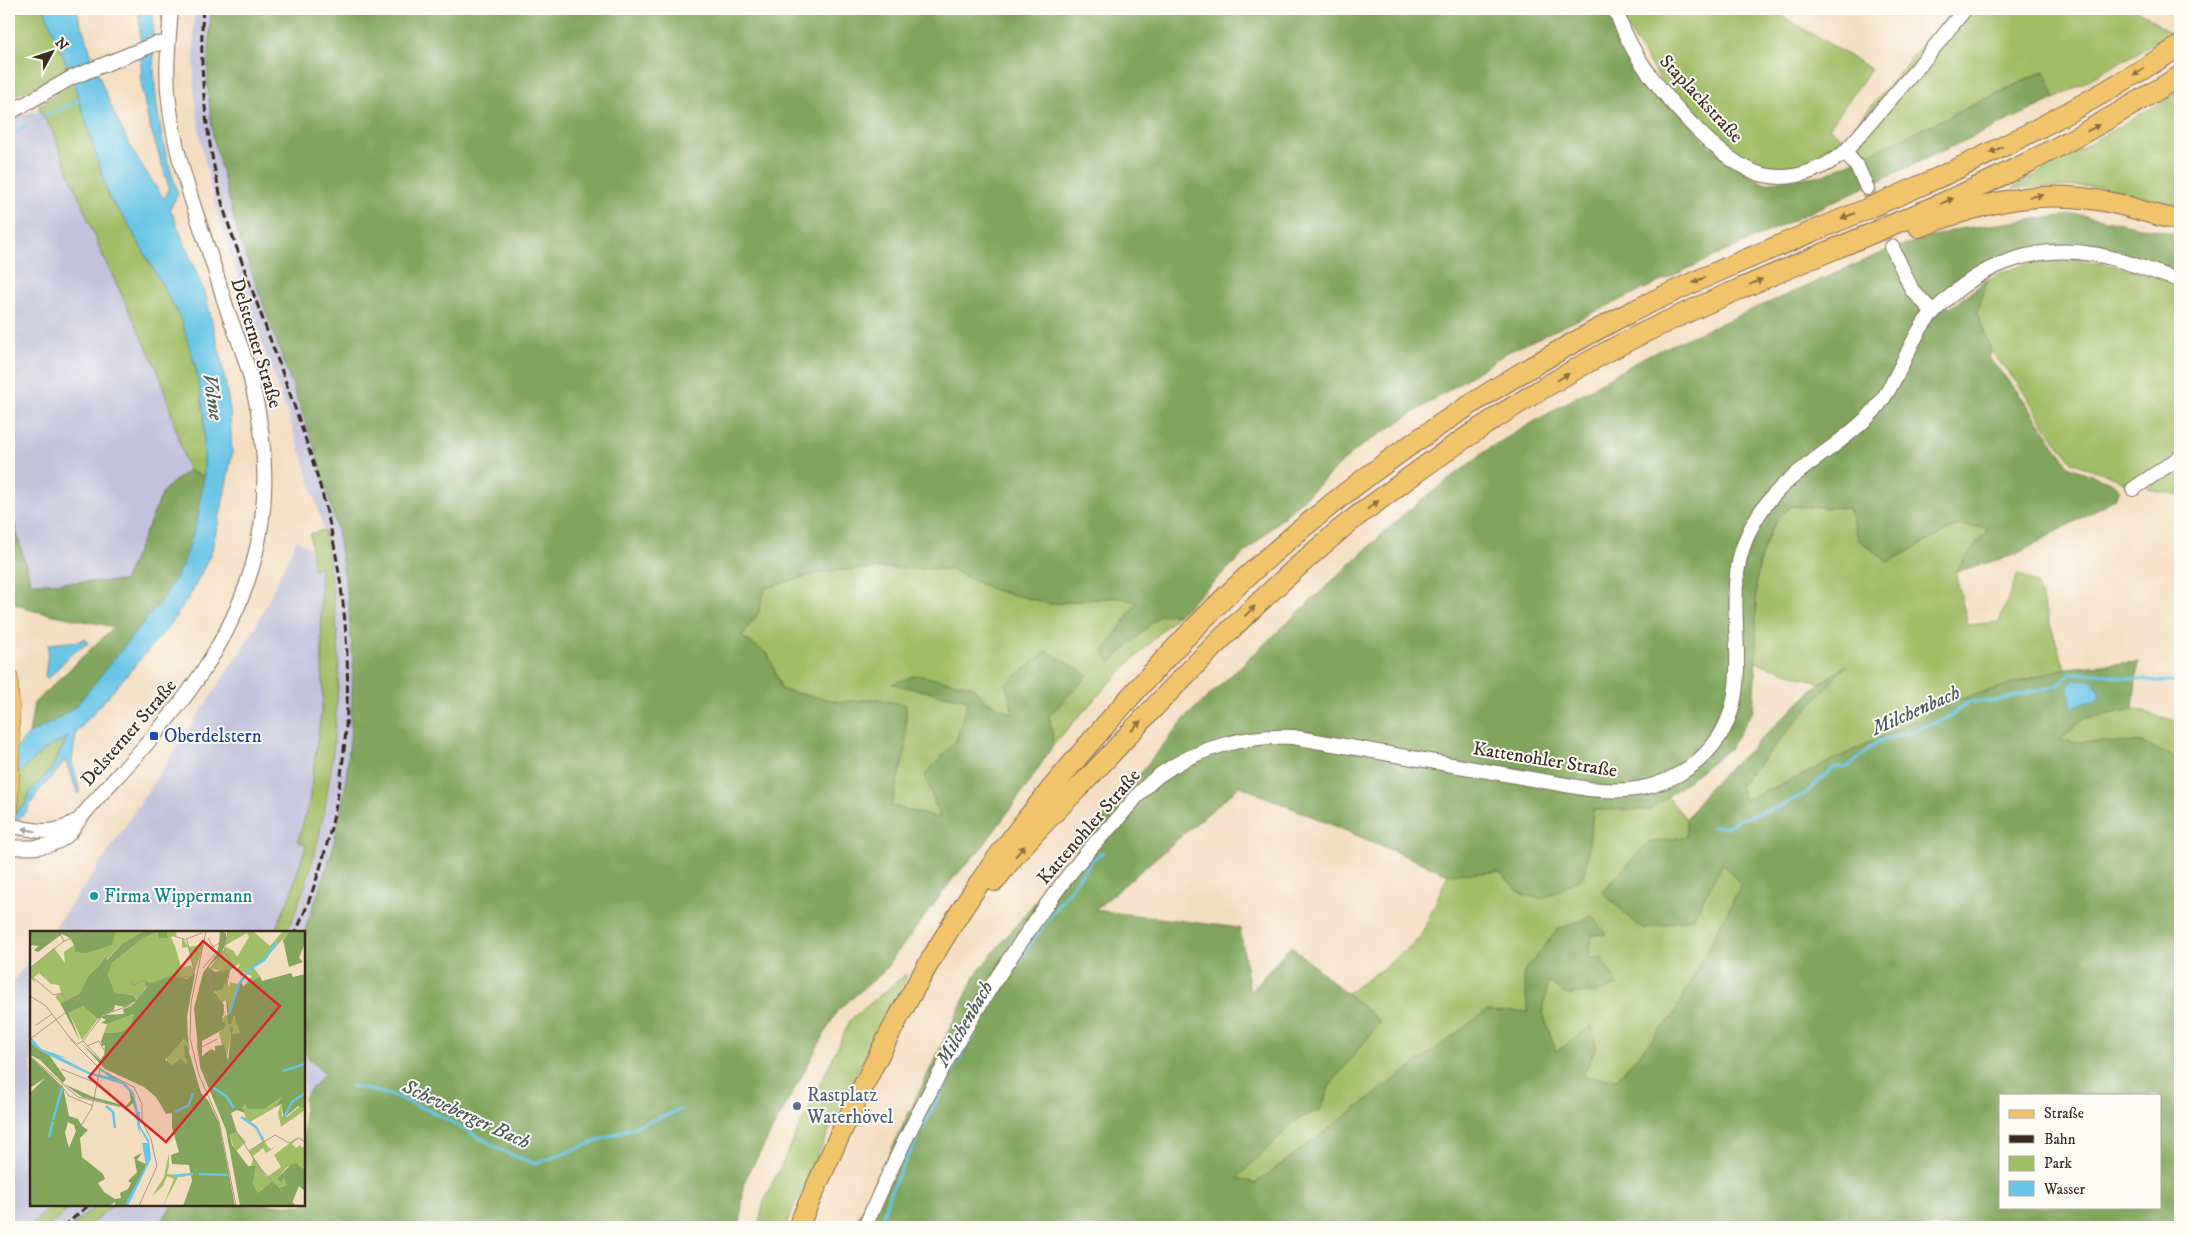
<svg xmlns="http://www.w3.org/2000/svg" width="2189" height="1236" font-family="'IM FELL DW Pica',serif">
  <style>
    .industrial { fill: #c2c2dc }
    .green { fill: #a0be66; stroke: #6e7442 }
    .forest { fill: #80a55b; stroke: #5e683c; fill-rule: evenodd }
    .water { fill: #68c5e6; stroke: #527882 }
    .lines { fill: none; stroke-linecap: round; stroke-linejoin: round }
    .stream { stroke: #68c5e6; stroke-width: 3 }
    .minor-tunnel { stroke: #cfbaa1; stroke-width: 14; stroke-dasharray: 14 7; stroke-linecap: butt }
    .minor-casing { stroke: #7c6957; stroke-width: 16 }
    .major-casing { stroke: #7c6957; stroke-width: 19 }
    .highway-casing { stroke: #7c6957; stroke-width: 22 }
    .minor { stroke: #fff; stroke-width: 14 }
    .major { stroke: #f1c36a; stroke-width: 18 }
    .highway { stroke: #f1c36a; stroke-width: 20 }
    .rail { stroke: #3b2a1e; stroke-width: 3; stroke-dasharray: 8 4; stroke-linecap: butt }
    .oneway { fill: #8d6f40 }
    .oneway2 { fill: #a79f9a }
    .transit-dot { fill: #1a4fb4; stroke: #fdfcf7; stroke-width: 2 }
    .culture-dot { fill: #0f9aa8; stroke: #fdfcf7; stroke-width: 2 }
    .service-dot { fill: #5c6f8a; stroke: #fdfcf7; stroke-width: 2 }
    .labels { text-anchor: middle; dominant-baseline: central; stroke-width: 4; stroke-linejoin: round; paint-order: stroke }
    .street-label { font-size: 19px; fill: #3b2a1e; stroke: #fdfcf7 }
    .transit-label { font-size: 19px; fill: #164399; stroke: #fdfcf7; text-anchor: start }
    .culture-label { font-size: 19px; fill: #0d838f; stroke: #fdfcf7; text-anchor: start }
    .service-label { font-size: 19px; fill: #4e5e75; stroke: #fdfcf7; text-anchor: start }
    .water-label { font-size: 20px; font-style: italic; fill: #48585a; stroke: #fdfcf7 }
    .inset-river { fill: none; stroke: #68c5e6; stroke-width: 2.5 }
    .inset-road { fill: none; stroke: #aa9680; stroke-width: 1 }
    .view { fill: #d62828; fill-opacity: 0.15; stroke: #d62828; stroke-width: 2.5 }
    .inset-edge { fill: none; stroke: #3b2a1e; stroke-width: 2.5 }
  </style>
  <rect width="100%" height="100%" fill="#fdfcf7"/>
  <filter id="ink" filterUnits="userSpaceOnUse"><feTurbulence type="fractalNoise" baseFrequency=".02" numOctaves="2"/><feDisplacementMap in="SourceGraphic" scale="10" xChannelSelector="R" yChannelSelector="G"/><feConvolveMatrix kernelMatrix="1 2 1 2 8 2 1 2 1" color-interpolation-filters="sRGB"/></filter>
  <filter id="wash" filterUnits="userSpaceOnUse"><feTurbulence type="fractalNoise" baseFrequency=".0096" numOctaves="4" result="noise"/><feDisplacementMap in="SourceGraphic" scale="20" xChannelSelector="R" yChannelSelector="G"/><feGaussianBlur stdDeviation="1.12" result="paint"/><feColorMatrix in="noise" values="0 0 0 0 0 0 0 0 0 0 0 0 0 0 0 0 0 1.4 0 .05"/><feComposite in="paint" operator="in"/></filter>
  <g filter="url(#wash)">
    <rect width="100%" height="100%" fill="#f4dec2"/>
    <g class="industrial">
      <path d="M194,9H211L207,84L213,137L238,234L317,455L337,530L348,599L353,665L350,738L345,789L331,855L304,933L287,932L300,905L317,848L330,787L339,664L335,599L324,530L304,461L225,239L212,194L200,139L194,86Z"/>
      <path d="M9,98L23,114L40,111L52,131L103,256L159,373L188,470L164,490L124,581L31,583L9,505Z"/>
      <path d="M297,540L311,549L313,567H320L323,698L309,802L299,841L306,845L290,896L274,932H51L92,876L253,632Z"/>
      <path d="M31,959V1205H172L157,1227H9V986Z"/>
      <path d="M304,1053L324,1074L304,1097Z"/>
    </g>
    <g class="green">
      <path d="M9,9H44L69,70L9,98Z"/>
      <path d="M1615,9H1770L1871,69L1829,128L1844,139L1952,9H1965L1845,152L1810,172H1754L1678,108Z"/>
      <path d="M1969,9H2137L2171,34L2055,99L2044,71L1857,160L1853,151Z"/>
      <path d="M74,83L109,198L127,222L181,319L187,337L196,369L204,413V477L188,470L159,373L103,256L52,131L40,111L39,105Z"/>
      <path d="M2180,91V205L2101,186L2013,188Z"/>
      <path d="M2053,256L2097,262L2180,282V453L2134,489L2115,477L2073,463L2047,429L2024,392L1991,351L1977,313L1988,279L2002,272Z"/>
      <path d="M2180,460V495L2147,489L2162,474Z"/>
      <path d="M1791,506L1848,508L1859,540L1888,562L1958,525L1988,528L1955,572L1968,625L1999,622L2018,573L2036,583L2065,668L1955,701L1790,781L1745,801L1740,786L1844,667L1820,683L1756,662C1757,610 1747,543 1791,506Z"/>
      <path d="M324,530C331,574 337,617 339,662C339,678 337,695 336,711C332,788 318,862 287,932H274L290,896L306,845L298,841L309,802L323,698L320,567L313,568L310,534Z"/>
      <path d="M883,568L949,569L994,590L1051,604L1118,597L1137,602L1104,651L1110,663L1160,615L1179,614L1104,689L1054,744L1049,716L1088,675L1013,714L985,701L972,686L893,684L968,700L956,741L925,775L941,818L890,806L906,749L878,699L840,702L782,690L768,654L741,637L758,614L765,588L826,571Z"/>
      <path d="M2133,709L2180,722V760L2142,743L2059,742L2083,719Z"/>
      <path d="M67,736L52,768L29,794L25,805L9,817V782L43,751Z"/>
      <path d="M1667,796L1686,819L1688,836L1648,843L1602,891L1693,918L1723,862L1741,885L1673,1016L1617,1079L1583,1078L1596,1046L1592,1026L1556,1052L1543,1013L1548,980L1588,958L1592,935L1605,934L1558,929L1528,1012L1359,1106L1256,1183L1236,1178L1295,1121L1321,1109L1330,1085L1380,1022L1347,993L1384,968L1420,938L1448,874L1499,872L1523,895L1585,876L1593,810H1650Z"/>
      <path d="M906,974V979L852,1081L785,1227H758L764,1201L851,1019Z"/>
      <path d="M53,1205H74L48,1227H28Z"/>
      <path d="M97,1205H113L88,1227H71Z"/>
    </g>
    <g class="forest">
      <path d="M211,9H1608L1627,46L1709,146L1763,183L1824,175L2045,71L2055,99L1508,352L1357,449L1179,614L1160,615L1110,663L1104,651L1137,602L1117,597L1051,604L994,590L949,569L883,568L826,571L765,588L758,614L741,636L768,654L782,690L840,702L878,699L906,705V749L891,806L940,818L925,775L956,741L968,700L892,684L916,675L972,686L986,701L1013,714L1006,684L1047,651L1088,675L1049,716L1054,744L1027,786L984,845L953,879L882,973L837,1011L744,1182L740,1227H157L172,1205H304V1097L324,1074L304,1053V933L331,855L345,789L350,738L353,664L348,599L337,530L317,455L238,234L213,137L207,84Z"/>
      <path d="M2077,214L2180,235V280L2110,257H2019L1944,302L1950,308L1988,279L1977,313L1991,351L1989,358L2021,396L2070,467L2113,483L2119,489L2115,499L2015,555L1955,572L1988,528L1958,525L1888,562L1859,540L1848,508L1791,506L1779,516L1770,532L1760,558L1756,584V662L1753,711L1730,748L1650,810H1593L1585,876L1543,899L1523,895L1499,872L1448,874L1240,786L1095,910L1240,928L1250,992L1291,946L1380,1022L1330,1085L1321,1109L1295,1121L1237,1178L1256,1183L1486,1011L1528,1012L1523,973L1558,929L1592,916L1606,934L1592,935L1588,958H1602L1618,985L1596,993L1565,994L1548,981L1543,1013L1556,1052L1592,1026L1596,1046L1583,1077L1617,1079L1673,1016L1741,885L1723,863L1693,918L1642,929L1602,892L1648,843L1687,836L1686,819L1709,788L1820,683L1846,665L1740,785L1745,800L1790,781L1955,701L2065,668L2138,662L2133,709L2083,719L2059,741L2142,743L2180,760V1227H854L976,974L1186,717L1404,514L1491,447L1646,356L1891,249L1958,229ZM2000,1095H2160V1207H2000Z"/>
      <path d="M188,470L204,477L198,518L184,562L164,597L76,706L56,720L29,734L34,703L114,627L34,611L12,603L9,594V505L31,583L124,581L164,490Z"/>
    </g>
    <g class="water">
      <path d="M44,9H76C95,66 112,120 145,170C152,180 157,190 165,199L169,187L148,120L142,90L139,9H153C152,52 154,108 165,150C168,165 174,180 178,194L170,208L206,297L221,358L230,410L232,454L222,506L211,553L192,592L171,624L76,733L72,762L80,792L78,794L65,760L58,770L37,793L26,812L9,827V817L25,805L29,794L52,768L68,737L43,751L9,782V756L29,734L56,720L76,706L164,597L184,562L198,518L204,477V413L196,369L181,319L127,222L109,198L74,83Z"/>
      <path d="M85,638L88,643L70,655L48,679L45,676L49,644L79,641Z"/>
      <path d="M2074,679L2091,680L2100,691L2101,698C2091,703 2081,702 2072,708L2068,687Z"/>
    </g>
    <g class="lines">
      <g class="stream">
        <path d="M42,117L82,99"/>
        <path d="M9,136L27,125"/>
        <path d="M1711,827H1727L1737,820L1779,807L1806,793L1833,768L1848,767L1877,742L1908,733L1949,717L1970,701L1992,702L2059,685L2071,673H2098L2124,678L2180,683"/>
        <path d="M351,1086L395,1096L435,1113L509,1154L533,1163L546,1160L680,1110"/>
        <path d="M881,1227C885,1194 905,1163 920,1133C952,1070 987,1008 1027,949C1047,918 1070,890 1092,860L1103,852"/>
      </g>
    </g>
  </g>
  <g filter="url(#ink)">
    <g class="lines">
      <path class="minor-tunnel" d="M1867,188L1892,247"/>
      <defs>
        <g id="minor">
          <path d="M1615,9C1620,22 1625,35 1632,47C1652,85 1721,166 1764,175C1794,182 1821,170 1845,152L1920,65L1965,9"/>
          <path d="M9,113L71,78L155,44L168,43"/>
          <path d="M1845,152L1858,168L1867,188"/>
          <path d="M1892,247L1912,290L1933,312"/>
          <path d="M2133,489L2180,457"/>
          <path d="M9,825C32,830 53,837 74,822"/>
          <path d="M9,847C27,848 44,849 61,840C72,834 75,824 83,815C99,795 117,777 135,757C236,646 291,537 252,384C247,360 237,337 229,315C221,292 215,268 207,246C191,198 174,151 169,101C165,70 169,39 171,9"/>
          <path d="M865,1227C909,1125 961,1027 1025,936C1052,896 1080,857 1114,823C1129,807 1142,787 1161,774C1199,747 1247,735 1293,737L1589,789C1626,793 1658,790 1690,767C1773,707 1714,614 1746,539C1771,477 1824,460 1868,417C1894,391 1903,356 1922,326C1929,315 1938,307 1947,299C1987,262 2038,245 2092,254C2122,258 2151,272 2180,280"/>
        </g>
        <path id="major" d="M9,678L11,743L9,814"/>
        <g id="highway">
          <path d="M1919,227C1984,202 2043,187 2113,203C2136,208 2157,217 2180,220"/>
          <path d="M995,881C1026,837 1071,797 1108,757C1182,676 1258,599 1342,528C1359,514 1377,502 1395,488C1470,432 1551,380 1635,337C1744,283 1858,242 1969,191C2042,158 2112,118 2180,76"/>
          <path d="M798,1227C845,1121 894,1016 957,917C995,856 1041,800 1088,745C1137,688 1188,632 1243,580C1356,476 1485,388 1621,317C1711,271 1805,236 1897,196C1996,153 2090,104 2180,46"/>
        </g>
      </defs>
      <use href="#minor" class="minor-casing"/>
      <use href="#major" class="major-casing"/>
      <use href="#highway" class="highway-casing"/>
      <use href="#minor" class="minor"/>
      <use href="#major" class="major"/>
      <use href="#highway" class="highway"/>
      <g class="rail">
        <path d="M203,9C199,69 205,130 219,189C224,214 233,238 242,262C265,327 290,390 311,456C361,610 363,782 296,932"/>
        <path d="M63,1227L89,1205"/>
      </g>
    </g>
    <defs><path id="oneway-solid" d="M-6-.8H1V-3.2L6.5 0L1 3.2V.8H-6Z" transform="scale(1.25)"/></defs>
    <g class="oneway">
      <use href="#oneway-solid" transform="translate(2139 72) rotate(148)"/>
      <use href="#oneway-solid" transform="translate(2093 128) rotate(-30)"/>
      <use href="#oneway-solid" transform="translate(1996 150) rotate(154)"/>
      <use href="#oneway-solid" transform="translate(2036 196) rotate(-8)"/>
      <use href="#oneway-solid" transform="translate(1947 201) rotate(-24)"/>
      <use href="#oneway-solid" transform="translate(1848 216) rotate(158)"/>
      <use href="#oneway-solid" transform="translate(1699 280) rotate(155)"/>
      <use href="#oneway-solid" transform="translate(1756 282) rotate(-23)"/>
      <use href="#oneway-solid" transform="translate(1563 377) rotate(-30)"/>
      <use href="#oneway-solid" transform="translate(1373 505) rotate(-37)"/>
      <use href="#oneway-solid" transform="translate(1250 611) rotate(-44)"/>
      <use href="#oneway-solid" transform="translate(1136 726) rotate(-47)"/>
      <use href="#oneway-solid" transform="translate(1020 851) rotate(-48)"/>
    </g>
    <use class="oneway2" href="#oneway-solid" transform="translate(29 830) rotate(-169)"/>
  </g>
  <rect class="transit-dot" x="149" y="731" width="10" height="10" rx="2.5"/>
  <circle class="culture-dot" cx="94" cy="896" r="5"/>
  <circle class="service-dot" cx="797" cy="1106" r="5"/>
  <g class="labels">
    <g class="street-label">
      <text transform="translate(1701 99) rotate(47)">Staplackstraße</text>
      <text transform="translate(256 343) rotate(73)">Delsterner Straße</text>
      <text transform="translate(129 733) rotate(-49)">Delsterner Straße</text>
      <text transform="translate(1545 760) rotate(9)">Kattenohler Straße</text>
      <text transform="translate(1089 827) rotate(-49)">Kattenohler Straße</text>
    </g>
    <g class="transit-label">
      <text x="164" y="736">Oberdelstern</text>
    </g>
    <g class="culture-label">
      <text x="104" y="896">Firma Wippermann</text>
    </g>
    <g class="service-label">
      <text x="807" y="1095">Rastplatz<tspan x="807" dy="22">Waterhövel</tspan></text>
    </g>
    <g class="water-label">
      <text transform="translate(212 397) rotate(81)">Volme</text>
      <text transform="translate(1916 711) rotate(-24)">Milchenbach</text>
      <text transform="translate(965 1024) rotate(-60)">Milchenbach</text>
      <text transform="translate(466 1115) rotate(25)">Scheveberger Bach</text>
    </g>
  </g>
  <g transform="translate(30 931)">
    <rect width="275" height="275" fill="#f4dec2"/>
    <path d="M35,0H114L93,12L76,29L75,24L69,35L58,45L49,63L30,72L25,66L31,62L29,54L21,53L9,42L3,47L6,52L0,47V37L24,17L35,32L34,21L44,14ZM137,0H145L147,4L141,6L146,18L152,17V7L159,16L174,13L164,43L159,47L116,56L108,69L103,64L85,62L78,44L82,32L113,7L127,1L129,7H138ZM158,16L163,39L161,34L151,37L146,18ZM198,0H223L240,15L253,0H260L234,29L220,38L224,37L230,45L212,57L222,45L207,39L210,32L196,42L180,37L196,16L204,20L207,26L219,6L217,2L196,14ZM195,50L200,56V51L208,53L199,80L196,69L191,72L184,63ZM53,75L68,88L52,109L39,82ZM104,83L100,95L91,101L74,102L77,93ZM195,84L199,85L198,93H202L205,84L210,102L202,103L204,97L199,95L201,104L196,131L189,102L195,97L192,89ZM158,105L160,120L158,118L149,126L153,123L159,130L155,133L148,128L142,134L137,133V125ZM252,166L244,177L220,191L228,198L238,216L241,218L246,214L241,219L236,222L233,217L223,225L237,246L251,236L244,224L269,205L262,213L266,217L270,214L273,217L275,212V239L269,233L257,236L247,247L251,250L254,247L258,254L228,262L223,253L226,235H221L223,228L219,220L233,210L226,197L211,186L216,187L212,177L215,173L234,178ZM251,173L252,185L257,186L270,175L275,179L251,196L248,181ZM207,201L216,211L205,221L200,204ZM139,222V235L137,243L159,245L148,246L133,275L144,248L137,245L133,255L122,265L134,246Z" fill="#a0be66" fill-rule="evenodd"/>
    <path d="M0,0L29,1L86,0L82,14L56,22L46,21L42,8L32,3L8,21L4,19L9,15L0,14ZM114,0H137L138,7H129L127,1L113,7L82,32L78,44L85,62L103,64L107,69L95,76L85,74L84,79L68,88L53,75L39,82L50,110L30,72L49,63L58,45L69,35L75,25L77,29L93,12ZM191,0L196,2V11L191,24L182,32L179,36V40L180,37L185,41L199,40L196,55L195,51L192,58L184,61L194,74L192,90L196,93L194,98L172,110V125L181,118L185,120V115L194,114L198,130L201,104L199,95L204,97L202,103L210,102L204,84L202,93H198L196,66L199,79L211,48L213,56L230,45L232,50L261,42L263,46L275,43V178L268,175L254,187L251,173L244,177L252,166L234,178H218L215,173L212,177L215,182L207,179L201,182L207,201L200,204L202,214L218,235H226L223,253L228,262L242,251L249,257L257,254L254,247L251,251L247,247L262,233L267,232L275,239V260L269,255L262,272L266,275H210L196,199L170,136L164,77L173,42L187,23ZM260,0H275V12L269,27L273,31L259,36L253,9ZM165,42L157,85L158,112L154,108L135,129L142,134L150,127L156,133L158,130L153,123L148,126L155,121L154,115L157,114L171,162L178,169L189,192L205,275H153L162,250L159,234L142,233L141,224L149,221L142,197V182L136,183L126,166L114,156L75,138L51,112L70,129L74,124L75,114L72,115L71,110L74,102L91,101L100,95L104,83L77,93L71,92L76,89L71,86L73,84L94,83L93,78L102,75L117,56L115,50L120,52L141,46L157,48ZM0,110L19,124L36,148L33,152L10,129L0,124ZM0,125L33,156L39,185L48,188L52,195L58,199L50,207L52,226L73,243L75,248L68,252L74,261L85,268L91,267L90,262L98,258L101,252L98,250L107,241L104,226L112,222L107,229L116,233L114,240L96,275H85V271L79,275H0V162L15,147L0,157ZM38,191L44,194L46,200L39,217L35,202ZM34,153L63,166L96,175L101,169L99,158L104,167L106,183L103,172L97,177L52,166Z" fill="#80a55b" fill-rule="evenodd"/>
    <path d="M0,105L11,118L40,128L28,125L59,141L79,146L64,133L96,153L104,162L108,180L112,183L110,182V195L119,209L121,228L98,275H95L97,269L116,235L112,212H118L109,196L111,205L108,198L103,164L92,153L58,143L10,120L2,113Z" fill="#68c5e6"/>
    <path class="inset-river" d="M199,83L209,53L220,38L234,29L248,10M253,140L275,133M182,156L196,165L204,177M76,175L83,181L85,197M145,181L159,174L163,162M255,185L262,171L275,162M211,186L226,196L233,209M23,189L32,157M19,206L23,190M169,243L198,244M143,245L163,243"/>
    <path class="inset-road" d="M176,0L161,72L160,107L169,144L189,190L206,275M198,0L194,21L179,39L182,64L193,75L194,83L170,107L167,115L170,129L182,159L198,177L204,197L229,236L266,275M178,7L183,16L191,11M0,8L16,9L30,3L34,10M156,8L172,2M194,20L201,32L197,54M0,37L34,10L61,0M173,37L190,17V0M179,42L200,39M0,44L24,64L32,62L36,70L43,67M101,50L103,54L115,49L116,56M0,65L16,75L43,111L72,140L104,156L112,173V190M6,94L22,83M39,106L47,113L53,110L73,84L104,73L119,54L138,46H162L164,39L157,9L144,5M0,108L39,79L88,21L122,0M53,110L70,128M57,115L69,110L74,119M168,118L187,108M0,125L48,166L92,176L112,190L121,208L127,235L109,275M31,138L66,152M27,161L31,154L39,165L63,175M49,198L62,177L70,138M220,219L245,204L259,212L269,207L275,211"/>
    <path class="view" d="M173,10L250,75L136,211L59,146Z"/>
    <rect width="275" height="275" class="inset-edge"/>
  </g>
  <rect width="2189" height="1236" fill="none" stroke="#fdfcf7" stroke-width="30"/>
  <rect x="1999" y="1094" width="162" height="115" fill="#fdfcf7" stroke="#afa8a0"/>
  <rect x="2009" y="1110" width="25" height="8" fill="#f1c36a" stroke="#afa8a0"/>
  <text x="2044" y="1118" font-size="15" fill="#3b2a1e">Straße</text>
  <rect x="2009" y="1135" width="25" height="8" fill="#3b2a1e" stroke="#afa8a0"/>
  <text x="2044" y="1144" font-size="15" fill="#3b2a1e">Bahn</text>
  <rect x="2009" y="1156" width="25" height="15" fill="#a0be66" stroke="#afa8a0"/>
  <text x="2044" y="1168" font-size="15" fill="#3b2a1e">Park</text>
  <rect x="2009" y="1181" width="25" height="15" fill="#68c5e6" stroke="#afa8a0"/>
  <text x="2044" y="1194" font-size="15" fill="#3b2a1e">Wasser</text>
  <g transform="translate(52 52) rotate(50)" stroke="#fdfcf7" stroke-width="4" paint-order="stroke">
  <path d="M0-4L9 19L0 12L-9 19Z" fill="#3b2a1e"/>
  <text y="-8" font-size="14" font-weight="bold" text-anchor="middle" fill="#3b2a1e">N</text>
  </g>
</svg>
